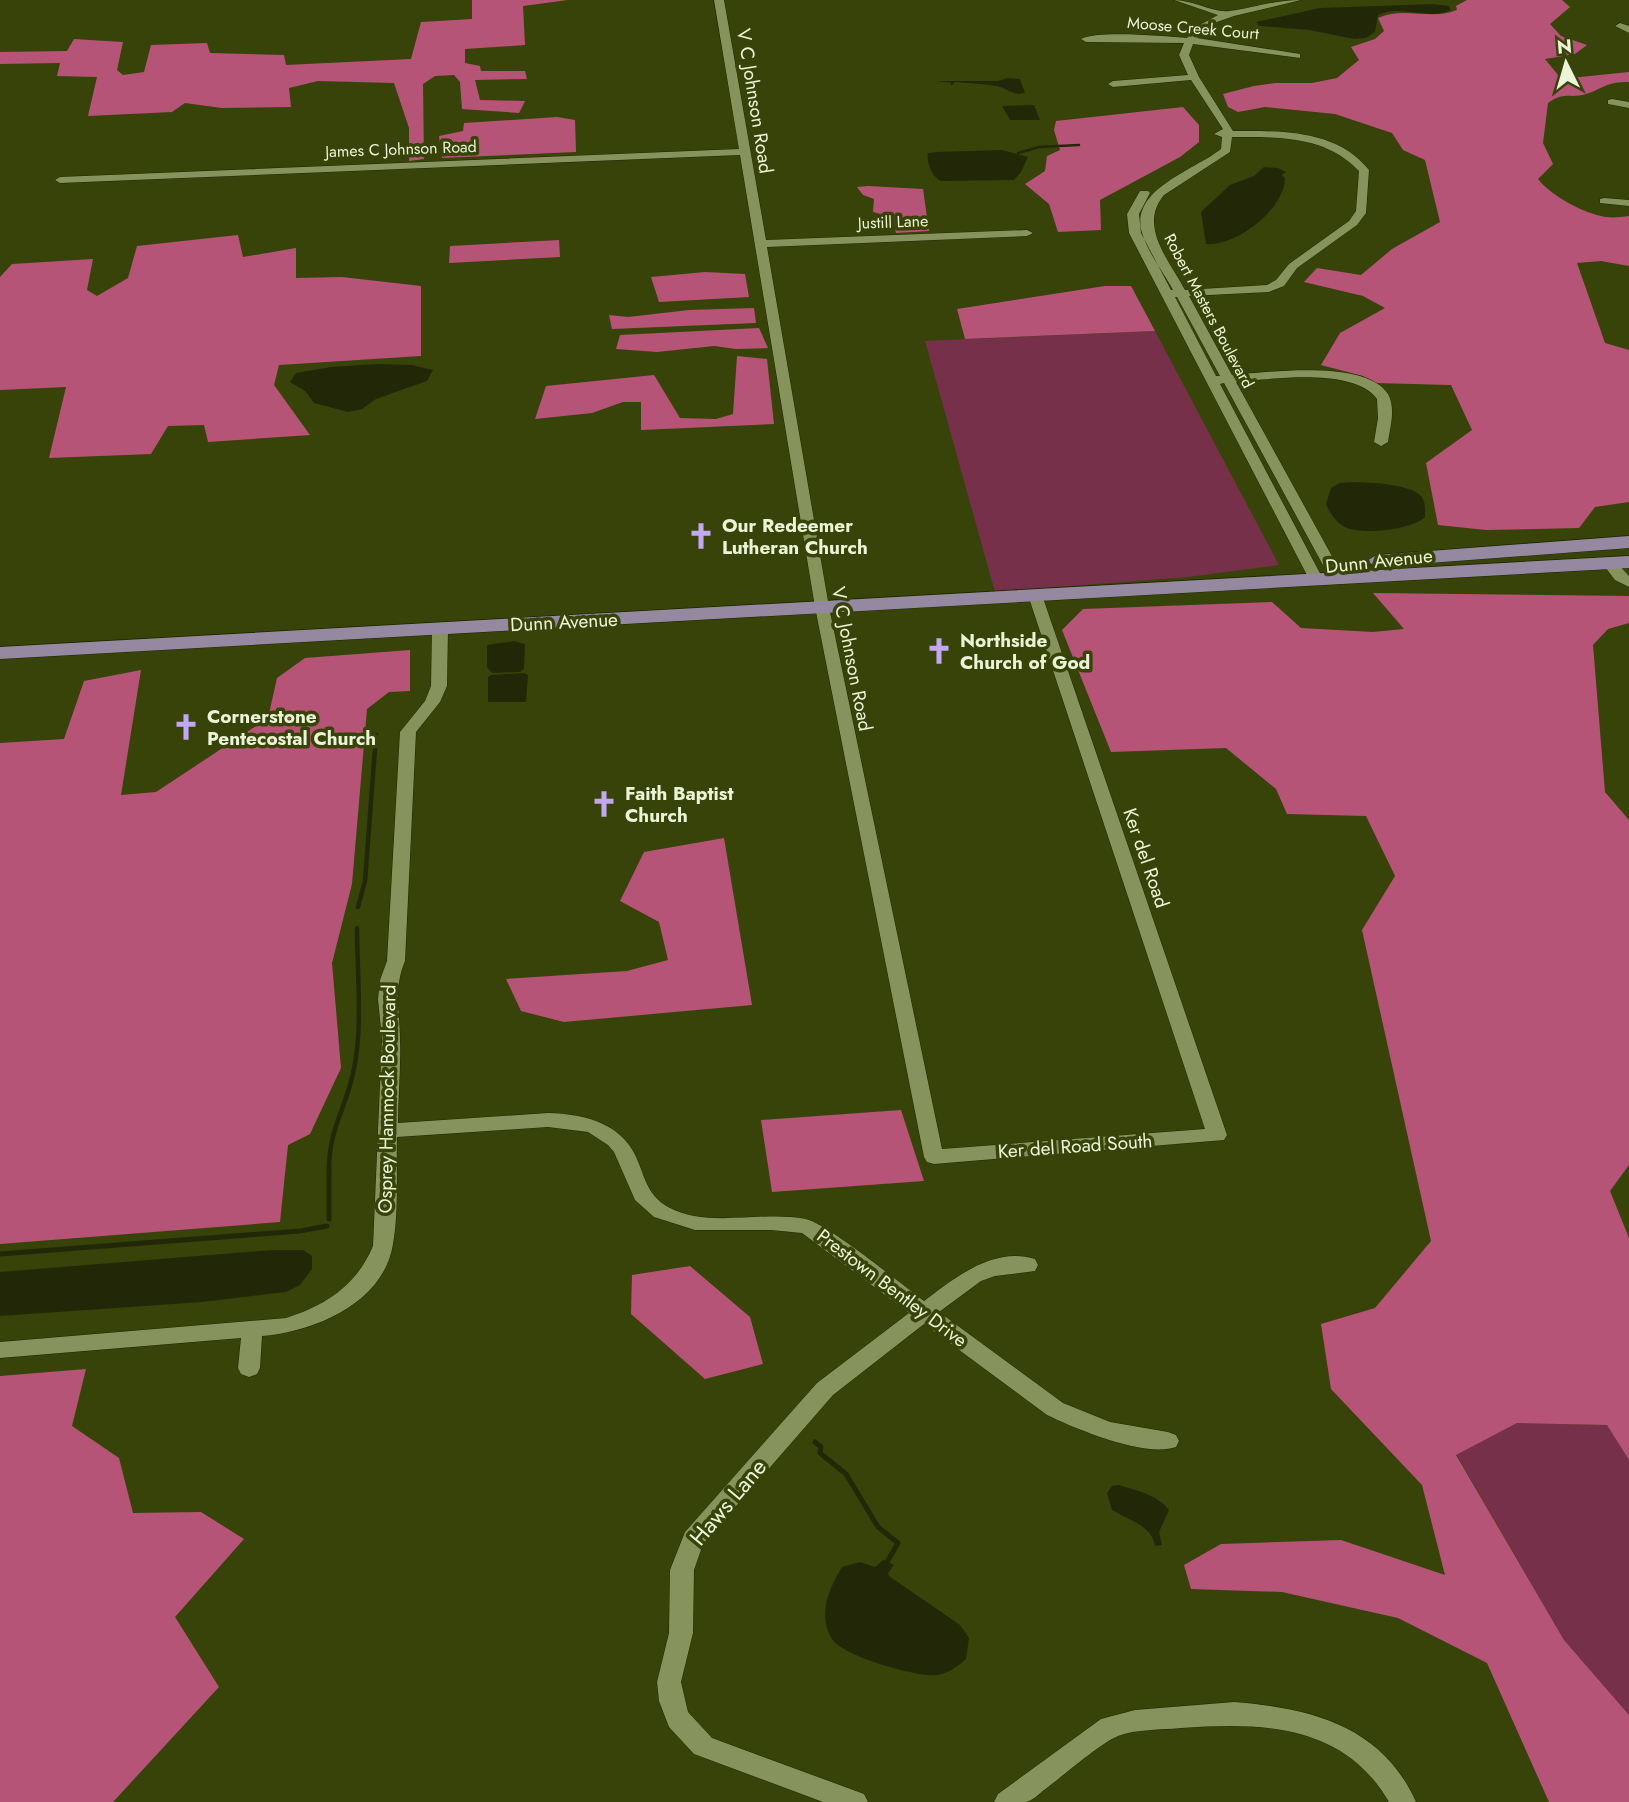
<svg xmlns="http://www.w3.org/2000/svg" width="1629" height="1802" viewBox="0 0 1629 1802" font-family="Jost,sans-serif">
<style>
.green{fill:#77304a}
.forest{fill:#b65477}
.water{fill:#222807}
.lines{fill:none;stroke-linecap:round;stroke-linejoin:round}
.stream-far2{stroke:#222807;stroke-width:2.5}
.stream-far1{stroke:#222807;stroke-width:4.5}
.stream{stroke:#222807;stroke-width:5}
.minor-casing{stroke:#202800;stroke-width:1}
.major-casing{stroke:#202800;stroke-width:1}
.minor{fill:#86935c;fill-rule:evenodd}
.major{fill:#9589a2;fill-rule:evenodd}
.labels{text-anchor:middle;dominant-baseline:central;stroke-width:7;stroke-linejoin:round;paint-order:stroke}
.far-street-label{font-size:16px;fill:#ebf4d6;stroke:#384309}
.street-label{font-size:19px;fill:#ebf4d6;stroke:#384309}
.poi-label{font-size:19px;font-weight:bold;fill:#ebf4d6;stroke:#384309;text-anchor:start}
.near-street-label{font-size:23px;fill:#ebf4d6;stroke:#384309}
</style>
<rect width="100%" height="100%" fill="#384309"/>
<path class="green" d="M1155,331L1279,565L1188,577L995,592L925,341Z
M1517,1423L1607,1425L1629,1460V1715L1564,1640L1456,1454Z"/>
<path class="forest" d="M472,0H568L523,6L525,45L465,49V63L480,66L481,71H525L527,79L475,80L480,100L525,101L519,113L462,109L460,82L454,75L435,76L423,84L424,159L409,161V128L394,83L318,81L289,88L291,107L222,108L185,103L172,112L88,116L97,77L57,76L60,63L0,64V52L67,51L74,39L123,42L117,70L123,75L144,72L151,45L207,43L210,53L284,55L286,65L411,59L421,22L472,19Z
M1467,0H1562L1570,7L1550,24L1561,36L1587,45L1575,54L1545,59L1558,75L1580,77L1629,72V82C1605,82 1605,88 1586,94C1570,99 1565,91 1548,103L1543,143L1553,164L1538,179C1551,196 1585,214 1606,217C1613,218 1622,217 1629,216V266L1601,261L1577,263L1605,343L1629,350V502L1595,507L1579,528L1486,530L1438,525L1426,463L1472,430L1451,385L1375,383L1363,376L1321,365L1340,333L1385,308L1363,296L1304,282L1317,268L1361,275L1392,249L1440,222L1425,160L1403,150L1392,133L1335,114L1265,107L1238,112L1228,107L1223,94L1254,86L1275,83H1312L1337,78L1359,60L1351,47L1375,39L1384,31L1378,18C1405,6 1431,21 1457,10L1456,6Z
M1183,107L1199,125V142L1180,157L1100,200L1101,230L1058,232L1049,204L1025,184L1045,171L1047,156L1060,150L1054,130L1056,121Z
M557,117L575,120L576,152L442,158L439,136L463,131L464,123Z
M868,186L923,189L929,231L896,233L892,217L873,212L874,199L863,195L857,187Z
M238,235L243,257L296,248V278L342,277L421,286V356L279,365L274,385L310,435L208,442L204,425L168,426L151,454L49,458L66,387L0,390V277L12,264L93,259L87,290L97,296L128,278L137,246Z
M559,240L560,257L449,263L450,246Z
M705,272L745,274L749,297L659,302L651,277Z
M1105,286H1131L1155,331L965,339L957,309Z
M754,308L756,323L612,329L609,315L628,317L689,310Z
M759,328L768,348L736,349L714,346L657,352L616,349L620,335Z
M737,356L767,359L774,424L641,430V402H623L592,413L535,419L546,386L654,375L680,418L716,419L733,414Z
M1373,593L1629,596V623L1608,629L1593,645L1605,792L1629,820V1165L1610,1191L1629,1238V1460L1607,1425L1517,1423L1456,1455L1564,1640L1629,1715V1802H1549L1487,1663L1398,1618L1282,1592L1191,1589L1184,1565L1221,1544L1341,1540L1445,1575L1422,1485L1331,1389L1321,1324L1375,1308L1431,1241L1362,930L1395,876L1366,816L1287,814L1276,789L1226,748L1111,752L1062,630L1083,609L1272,602L1301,628L1373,632L1404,629Z
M410,650V691L389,692L367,709L352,884L332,963L341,1068L310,1134L288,1145L280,1222L0,1244V743L64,739L84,681L141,670L121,795L156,792L268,718L277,678L305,658Z
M724,838L752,1005L564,1022L521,1011L506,979L627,971L668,960L659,922L620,901L644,852Z
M901,1110L924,1181L772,1192L761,1120Z
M690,1266L750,1317L763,1364L705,1379L631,1314L632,1275Z
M86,1369L72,1426L119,1458L133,1513L201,1512L244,1539L175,1617L219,1687L113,1802H0V1376Z"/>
<path class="water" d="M1432,4L1449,6L1451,10C1429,21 1401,4 1378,15L1375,32L1366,38L1354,39L1309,30L1260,26L1256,22L1320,8Z
M1007,78L1020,79L1025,93C1013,96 1008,89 997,86C984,84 969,83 955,82L951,86V83L936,81H998Z
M1034,105L1040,120H1010L1002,106Z
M1002,150L1028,157L1021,172L1014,180L941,181C932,177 926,162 928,153L937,152Z
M1264,167L1278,168L1286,172L1282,175L1285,178C1285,209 1236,247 1206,244L1201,212L1230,185L1254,176Z
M377,364L412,365L433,370L427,381L376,399L362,409L348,412L314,403L305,391L290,382L296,373L331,367Z
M1340,483C1357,481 1409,483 1421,496C1426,502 1425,510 1425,517C1413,530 1358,536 1343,526C1335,521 1329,512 1326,504L1331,488Z
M514,641L525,644L524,669L520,672L492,673L487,667V645Z
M524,673L528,675L526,702H488V677L491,675Z
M273,1250H303L312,1256V1269L300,1285L286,1292L202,1302L0,1316V1272Z
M1119,1485C1137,1491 1157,1494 1169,1510L1159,1532L1162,1545L1155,1546C1152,1525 1128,1520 1112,1510L1107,1493L1112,1486Z
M883,1560L894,1565L888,1573L889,1576L960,1625L969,1638L966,1659C958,1666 949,1673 938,1675C918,1678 842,1656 832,1639C817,1614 829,1589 842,1567L860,1562L875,1567Z"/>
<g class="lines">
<path class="stream-far2" d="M1018,153L1039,147L1079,145"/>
<path class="stream-far1" d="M358,907L365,881L376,735
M329,1169C329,1128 347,1106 354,1069C363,1024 357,974 357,928"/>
<path class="stream" d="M329,1167V1219
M0,1254L300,1231L327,1226
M815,1442L821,1447L820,1453L846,1474L878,1527L898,1543L887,1562"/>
<defs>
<path id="minor" d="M714,0H724L766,240L1027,230L1033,233L1027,236L767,247L829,607L942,1149L1205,1129L1028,595L1035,591L1042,595L1227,1135L1224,1140L934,1164L927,1162L924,1157L815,607L740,155L60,183L55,180L60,177L739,149Z
M1174,0C1192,0 1214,13 1229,11C1255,8 1273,0 1301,0L1234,16L1217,22L1197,38L1300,54V58L1193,44L1189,55L1199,77L1233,131C1281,131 1336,129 1369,170L1366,213L1357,225L1297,268L1284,286L1269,292L1189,296L1232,375C1268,372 1366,359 1388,394C1396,408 1390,428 1388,442L1381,446L1374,442L1378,418L1377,399C1354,367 1271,379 1236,382L1344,578L1342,581L1337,582L1330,578L1224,383L1220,384L1323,579L1316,583L1309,579L1129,233L1127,214L1140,191H1148L1150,193L1139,214L1141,233L1171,290H1173C1164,273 1148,253 1142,233C1129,189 1195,170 1221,149L1222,137L1214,134L1223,129L1191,80L1113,87L1108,84L1113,81L1188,75L1179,55L1184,43L1086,42L1081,39C1096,30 1166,36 1187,38L1196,27L1218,15ZM1232,137C1278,137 1325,135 1359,171L1356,211L1349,221L1289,264L1276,280L1267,285L1185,290C1169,260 1138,226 1164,195L1230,152ZM1175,297H1177L1220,376H1216Z
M1620,23L1629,26V33L1615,26Z
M1612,99L1629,102V108L1608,104V100Z
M1604,198L1629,200V206L1600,203V199Z
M1609,559L1614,560L1629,576V587L1615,580L1602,563Z
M440,624L448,629L447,686L440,702L416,732L405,961C393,990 400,1012 400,1041C401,1069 398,1096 398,1123L548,1113C587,1114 625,1124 639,1164C646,1182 650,1197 668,1207C708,1229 762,1210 806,1219C828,1224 901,1284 924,1301C955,1278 993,1246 1035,1259L1038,1265L1035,1271L995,1276L981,1281L939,1312L1063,1403L1110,1422L1168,1432L1176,1435L1179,1441L1176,1447C1145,1458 1076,1429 1047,1415L924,1324L833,1395L703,1544L694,1570L693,1633L681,1682L688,1712L712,1738L864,1794L868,1802H823L694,1754L669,1727L659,1701L657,1682L669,1633L670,1570L685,1532L817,1383L909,1313L802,1233L771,1230H695L654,1217L635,1200L614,1152L608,1145L588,1132L548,1127L397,1137C396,1172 399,1210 393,1244C384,1303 314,1332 262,1336L260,1368L257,1374L249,1377L241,1374L238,1368L241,1338L0,1358V1342L286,1318C326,1305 356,1286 373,1246L382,1039L378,999L380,980L387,961L400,732L425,701L431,686L432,629Z
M1234,1702C1312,1708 1382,1726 1416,1802H1389C1344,1724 1262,1722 1181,1728C1161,1730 1136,1729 1118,1736C1099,1744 1062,1777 1044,1790C1039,1794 1032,1801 1026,1802C1017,1802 1004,1802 994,1802L998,1794L1101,1719L1135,1710Z"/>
<path id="major" d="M1629,536V548L1376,567L1367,561L1376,555Z
M1629,556V568L0,659V647Z"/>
</defs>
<use href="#minor" class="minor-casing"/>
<use href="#major" class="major-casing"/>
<use href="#minor" class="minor"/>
<use href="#major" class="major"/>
</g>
<defs>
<symbol id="church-bare" viewBox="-9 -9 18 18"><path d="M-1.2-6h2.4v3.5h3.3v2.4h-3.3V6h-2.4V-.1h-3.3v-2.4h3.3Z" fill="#c2a8f3" stroke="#384309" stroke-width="2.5" paint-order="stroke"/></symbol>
</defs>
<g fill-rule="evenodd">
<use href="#church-bare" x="682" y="517" width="38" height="38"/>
<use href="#church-bare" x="920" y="632" width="38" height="38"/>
<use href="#church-bare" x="167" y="708" width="38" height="38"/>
<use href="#church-bare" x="585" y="785" width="38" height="38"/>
</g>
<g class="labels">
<g class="far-street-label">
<text transform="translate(1193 28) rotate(5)">Moose Creek Court</text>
<text transform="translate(401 149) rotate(-2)">James C Johnson Road</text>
<text transform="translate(893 222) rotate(-2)">Justill Lane</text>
<text transform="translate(1209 311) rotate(62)">Robert Masters Boulevard</text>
</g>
<g class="street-label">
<text transform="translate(755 101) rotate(81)">V C Johnson Road</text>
<text transform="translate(1379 561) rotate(-6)">Dunn Avenue</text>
<text transform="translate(564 622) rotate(-3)">Dunn Avenue</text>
<text transform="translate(852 659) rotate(79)">V C Johnson Road</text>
<text transform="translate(1146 858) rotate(71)">Ker del Road</text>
<text transform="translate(387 1099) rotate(-89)">Osprey Hammock Boulevard</text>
<text transform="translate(1075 1146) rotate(-4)">Ker del Road South</text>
<text transform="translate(892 1288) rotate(37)">Prestown Bentley Drive</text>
</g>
<g class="poi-label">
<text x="722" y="525">Our Redeemer<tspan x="722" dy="22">Lutheran Church</tspan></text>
<text x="960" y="640">Northside<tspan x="960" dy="22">Church of God</tspan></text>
<text x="207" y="716">Cornerstone<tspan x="207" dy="22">Pentecostal Church</tspan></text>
<text x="625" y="793">Faith Baptist<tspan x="625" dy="22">Church</tspan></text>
</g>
<g class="near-street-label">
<text transform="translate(728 1502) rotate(-50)">Haws Lane</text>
</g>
</g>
<g transform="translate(1566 63) rotate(355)" stroke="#384309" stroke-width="5" paint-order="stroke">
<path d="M0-5L12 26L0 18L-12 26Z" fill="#ebf4d6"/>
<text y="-10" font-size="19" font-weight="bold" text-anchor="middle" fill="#ebf4d6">N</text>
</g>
</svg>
